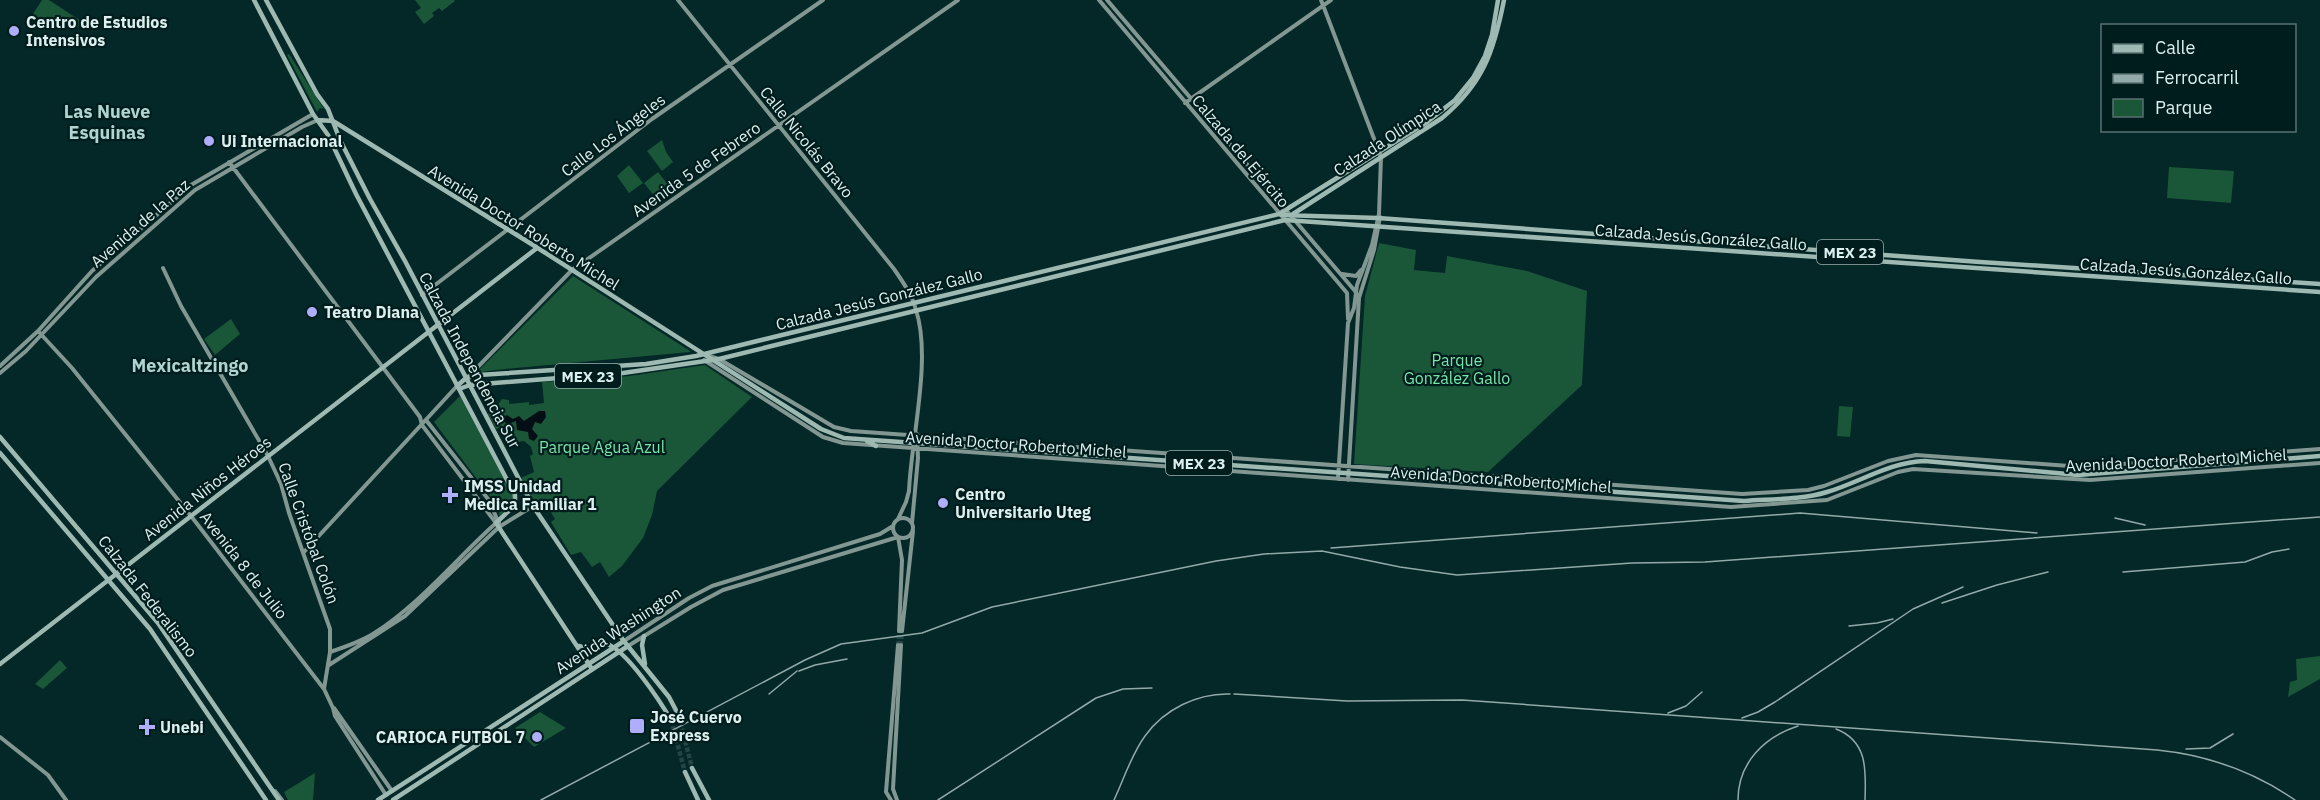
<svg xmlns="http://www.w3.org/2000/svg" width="2320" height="800" viewBox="0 0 2320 800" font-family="'IBM Plex Sans',sans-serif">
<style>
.green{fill:#1a5638}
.water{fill:#040f15}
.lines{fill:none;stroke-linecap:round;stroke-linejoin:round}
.secondary-tunnel{stroke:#254545;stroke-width:4;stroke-dasharray:4 2;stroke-linecap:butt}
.primary-tunnel{stroke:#254545;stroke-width:4.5;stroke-dasharray:4.5 2;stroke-linecap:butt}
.secondary{stroke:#829791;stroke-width:4}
.primary{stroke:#9db9b1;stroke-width:4.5}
.rail{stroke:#92aaa9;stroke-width:1.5}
.poi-dot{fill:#afaefa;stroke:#001d1d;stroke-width:2}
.labels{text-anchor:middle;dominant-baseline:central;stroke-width:4.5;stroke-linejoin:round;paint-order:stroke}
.shield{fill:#001d1d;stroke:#9bb0af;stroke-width:1.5}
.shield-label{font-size:15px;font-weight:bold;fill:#ddefee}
.poi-label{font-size:16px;font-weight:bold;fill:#ddefee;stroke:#001d1d;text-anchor:start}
.street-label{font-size:16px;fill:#ddefee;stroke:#001d1d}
.park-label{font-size:16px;fill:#76e6a9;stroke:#001d1d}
.neighbourhood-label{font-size:18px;font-weight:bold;fill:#afd4d2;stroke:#001d1d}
</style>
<rect width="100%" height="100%" fill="#042727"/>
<path class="green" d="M42,0H49L84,23L76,28L56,15L48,28L31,17Z
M415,0H454L455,1L442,11L439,8L432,13L434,16L424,24L415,12L421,8Z
M289,54L324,109L320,108L317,112L287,55Z
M662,140L666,152L673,162L662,171L647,151Z
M629,165L643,183L629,193L617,176Z
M2169,167L2234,171L2231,203L2167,198Z
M658,172L672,190L658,201L644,183Z
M1379,243L1416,250L1414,270L1445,273L1447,256L1527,271L1587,291L1582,385L1488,472L1354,464L1365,296Z
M573,276L690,351V352L495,370L476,373Z
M231,319L240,334L215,355L204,339Z
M705,365L752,397L657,491L652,515L643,538L622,566L609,577L600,562L592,567L581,552L571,555L551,522L555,519L544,501L536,506L521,478L534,472L530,456L533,454L531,447L524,441L509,443L501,427L496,429L488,414L497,406L502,399L509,400V404L529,402V405L544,403L542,382L629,376Z
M460,396L514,497L513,503L500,516L495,503L434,422Z
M1839,406L1853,407L1850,437L1837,436Z
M2320,656V679L2288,697L2290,682L2297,680L2296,659Z
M60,660L67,668L43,689L35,684Z
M540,712L566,728L534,747L515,728Z
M315,773L313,800H288L284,792Z"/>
<path class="water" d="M539,411H545L546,417L541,424L535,422L532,429L538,436L534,441L529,439L528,432L517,430L516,421L508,424L501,420L507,415L513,419L519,416L524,421Z"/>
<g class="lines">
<path class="secondary-tunnel" d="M898,645L899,631
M901,645L902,631"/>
<path class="primary-tunnel" d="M679,716L692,768
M671,720L685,772"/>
<path class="secondary" d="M678,0L894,269C903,282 912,295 916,310C932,359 911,439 909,491L906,502L898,519
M1099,0L1347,293L1348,319
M1107,0L1355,291L1359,298
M1321,0L1381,157L1379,214L1372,245L1357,285L1354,308L1348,323L1338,479
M1185,103L1331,0
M229,162L420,417L422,425L496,523C455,560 420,604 373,634C360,642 345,647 330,652
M163,268L181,306L268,456L281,484L289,513L330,629V652L324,689
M1342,274L1356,276L1361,270
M422,295L652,119L823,0
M38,331L72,368L191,516L324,689L333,708L335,716L386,795
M709,356L719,359L834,427L851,431L1742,494L1808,490L1824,486L1888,461L1916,455L2083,467L2320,449
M704,360L823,437L843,443L1731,507L1827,500L1898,472L1913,469L2090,480L2320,463
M0,366L38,331L92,271L191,185L313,114
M0,373L26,351L96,277L195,190L302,127L318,120
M468,377L572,270L958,0
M426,420L488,499L499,523
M1348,480L1359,298L1374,250L1380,217
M893 528a10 10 0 1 1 20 0a10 10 0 1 1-20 0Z
M912,523L918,458L917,434
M304,552L457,386
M902,631L913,531
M624,641L689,598L712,586L880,534L893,526
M628,646L691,607L723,590L898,537L902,560L899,631
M329,665L405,616L499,527L533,506
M334,708L392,791
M0,737L48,775L66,800
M275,791L282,800
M891,800L886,792L898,645
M897,800L893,789L901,645"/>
<path class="primary" d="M254,0L313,114L328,135L356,194L515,495V505L496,523L592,669
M266,0L317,94L328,109L340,140L370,199L405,261L533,506L623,640L669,697L679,716
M318,120L333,121L533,245L821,429L844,438L1744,501C1771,499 1801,500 1827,492C1861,482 1889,462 1925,461L2078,475L2320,456
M1293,214L1442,118C1483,84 1494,51 1504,0
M1281,215L1378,218L1980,262L2320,284
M457,386L466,378L479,375L646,364L696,356L1279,214L1427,122L1455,100L1473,78L1485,56L1492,35L1498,0
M459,389L470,385L623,373L719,359L1285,220L2320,292
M0,437L158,623L279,800
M867,441L876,446
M0,453L150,629L266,800
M2236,462L2243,455
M644,636L642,645L645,664
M579,646L592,650L607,644C627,651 660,701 671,720
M0,664L537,248
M692,768L709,800
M685,772L698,800
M378,800L624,641
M393,800L628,646"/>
<path class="rail" d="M2115,518L2145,525
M1331,548L1800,513L2037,533
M2123,572L2245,562L2272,552L2289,549
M1942,603L1997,585L2048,572
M1849,626L1877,623L1893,619
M799,671L815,665L847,659
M769,694L797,671
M1234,694L1347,701L1462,700L2157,750C2207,755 2253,771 2295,800
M1668,713L1686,706L1702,692
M1742,718L1758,712L1775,702L1913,609L1963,587
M1836,729C1868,741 1866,771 1865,800
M2186,749L2210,748L2233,734
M541,800L805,660L841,644L922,633L992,607L1216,561L1264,554L1322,551L1400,567L1457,575L1632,563L1705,562L2320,517
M938,800L1096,698L1123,689L1152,688
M1114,800C1124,779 1131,755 1145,736C1164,709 1198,693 1230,694
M1738,800C1738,763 1764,737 1798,726"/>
</g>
<g class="poi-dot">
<circle cx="14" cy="31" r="6"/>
<circle cx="209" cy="141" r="6"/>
<circle cx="312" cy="312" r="6"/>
<path d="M447 486h6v6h6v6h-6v6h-6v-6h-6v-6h6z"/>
<circle cx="943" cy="503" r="6"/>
<rect x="629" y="718" width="16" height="16" rx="3"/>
<path d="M144 718h6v6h6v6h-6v6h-6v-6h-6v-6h6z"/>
<circle cx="537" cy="737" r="6"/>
</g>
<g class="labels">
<g class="shield">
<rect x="1817" y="240" width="66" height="24" rx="4.5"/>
<rect x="555" y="364" width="66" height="24" rx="4.5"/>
<rect x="1166" y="451" width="66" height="24" rx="4.5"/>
</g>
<g class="shield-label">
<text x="1850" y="252">MEX 23</text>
<text x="588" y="376">MEX 23</text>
<text x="1199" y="463">MEX 23</text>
</g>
<g class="poi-label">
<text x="26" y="22">Centro de Estudios<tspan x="26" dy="18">Intensivos</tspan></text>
<text x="221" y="141">Ui Internacional</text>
<text x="324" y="312">Teatro Diana</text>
<text x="464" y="486">IMSS Unidad<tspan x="464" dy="18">Medica Familiar 1</tspan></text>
<text x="955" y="494">Centro<tspan x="955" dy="18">Universitario Uteg</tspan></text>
<text x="650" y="717">José Cuervo<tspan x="650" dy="18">Express</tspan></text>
<text x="160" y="727">Unebi</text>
<text x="525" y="737" text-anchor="end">CARIOCA FUTBOL 7</text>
</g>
<g class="street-label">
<text transform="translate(613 135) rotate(-37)">Calle Los Ángeles</text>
<text transform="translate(1387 138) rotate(-33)">Calzada Olímpica</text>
<text transform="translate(807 142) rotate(51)">Calle Nicolás Bravo</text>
<text transform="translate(1241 151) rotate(50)">Calzada del Ejército</text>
<text transform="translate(696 169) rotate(-35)">Avenida 5 de Febrero</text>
<text transform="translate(140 223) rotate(-41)">Avenida de la Paz</text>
<text transform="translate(524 227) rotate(32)">Avenida Doctor Roberto Michel</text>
<text transform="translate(1701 237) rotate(4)">Calzada Jesús González Gallo</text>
<text transform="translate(2186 271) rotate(4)">Calzada Jesús González Gallo</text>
<text transform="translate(879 299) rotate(-14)">Calzada Jesús González Gallo</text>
<text transform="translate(470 360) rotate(62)">Calzada Independencia Sur</text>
<text transform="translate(1016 444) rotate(4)">Avenida Doctor Roberto Michel</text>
<text transform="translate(2176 460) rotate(-3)">Avenida Doctor Roberto Michel</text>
<text transform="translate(1501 479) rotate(4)">Avenida Doctor Roberto Michel</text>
<text transform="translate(207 488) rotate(-38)">Avenida Niños Héroes</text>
<text transform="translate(309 533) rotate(70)">Calle Cristóbal Colón</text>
<text transform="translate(244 565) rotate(52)">Avenida 8 de Julio</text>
<text transform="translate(148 596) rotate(52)">Calzada Federalismo</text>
<text transform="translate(618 630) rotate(-33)">Avenida Washington</text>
</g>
<g class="park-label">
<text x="1457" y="360">Parque<tspan x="1457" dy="18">González Gallo</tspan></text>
<text x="602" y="447">Parque Agua Azul</text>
</g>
<g class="neighbourhood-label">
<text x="107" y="111">Las Nueve<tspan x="107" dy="21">Esquinas</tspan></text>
<text x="190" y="365">Mexicaltzingo</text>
</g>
</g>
<rect x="2101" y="24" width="195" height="108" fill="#001d1d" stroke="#587171" stroke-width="1.5"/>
<rect x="2113" y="44" width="30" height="9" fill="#9db9b1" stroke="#587171" stroke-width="1.5"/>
<text x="2155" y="54" font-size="18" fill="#ddefee">Calle</text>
<rect x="2113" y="74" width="30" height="9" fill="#92aaa9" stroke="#587171" stroke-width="1.5"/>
<text x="2155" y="84" font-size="18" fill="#ddefee">Ferrocarril</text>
<rect x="2113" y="99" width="30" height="18" fill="#1a5638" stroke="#587171" stroke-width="1.5"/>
<text x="2155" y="114" font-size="18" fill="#ddefee">Parque</text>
</svg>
